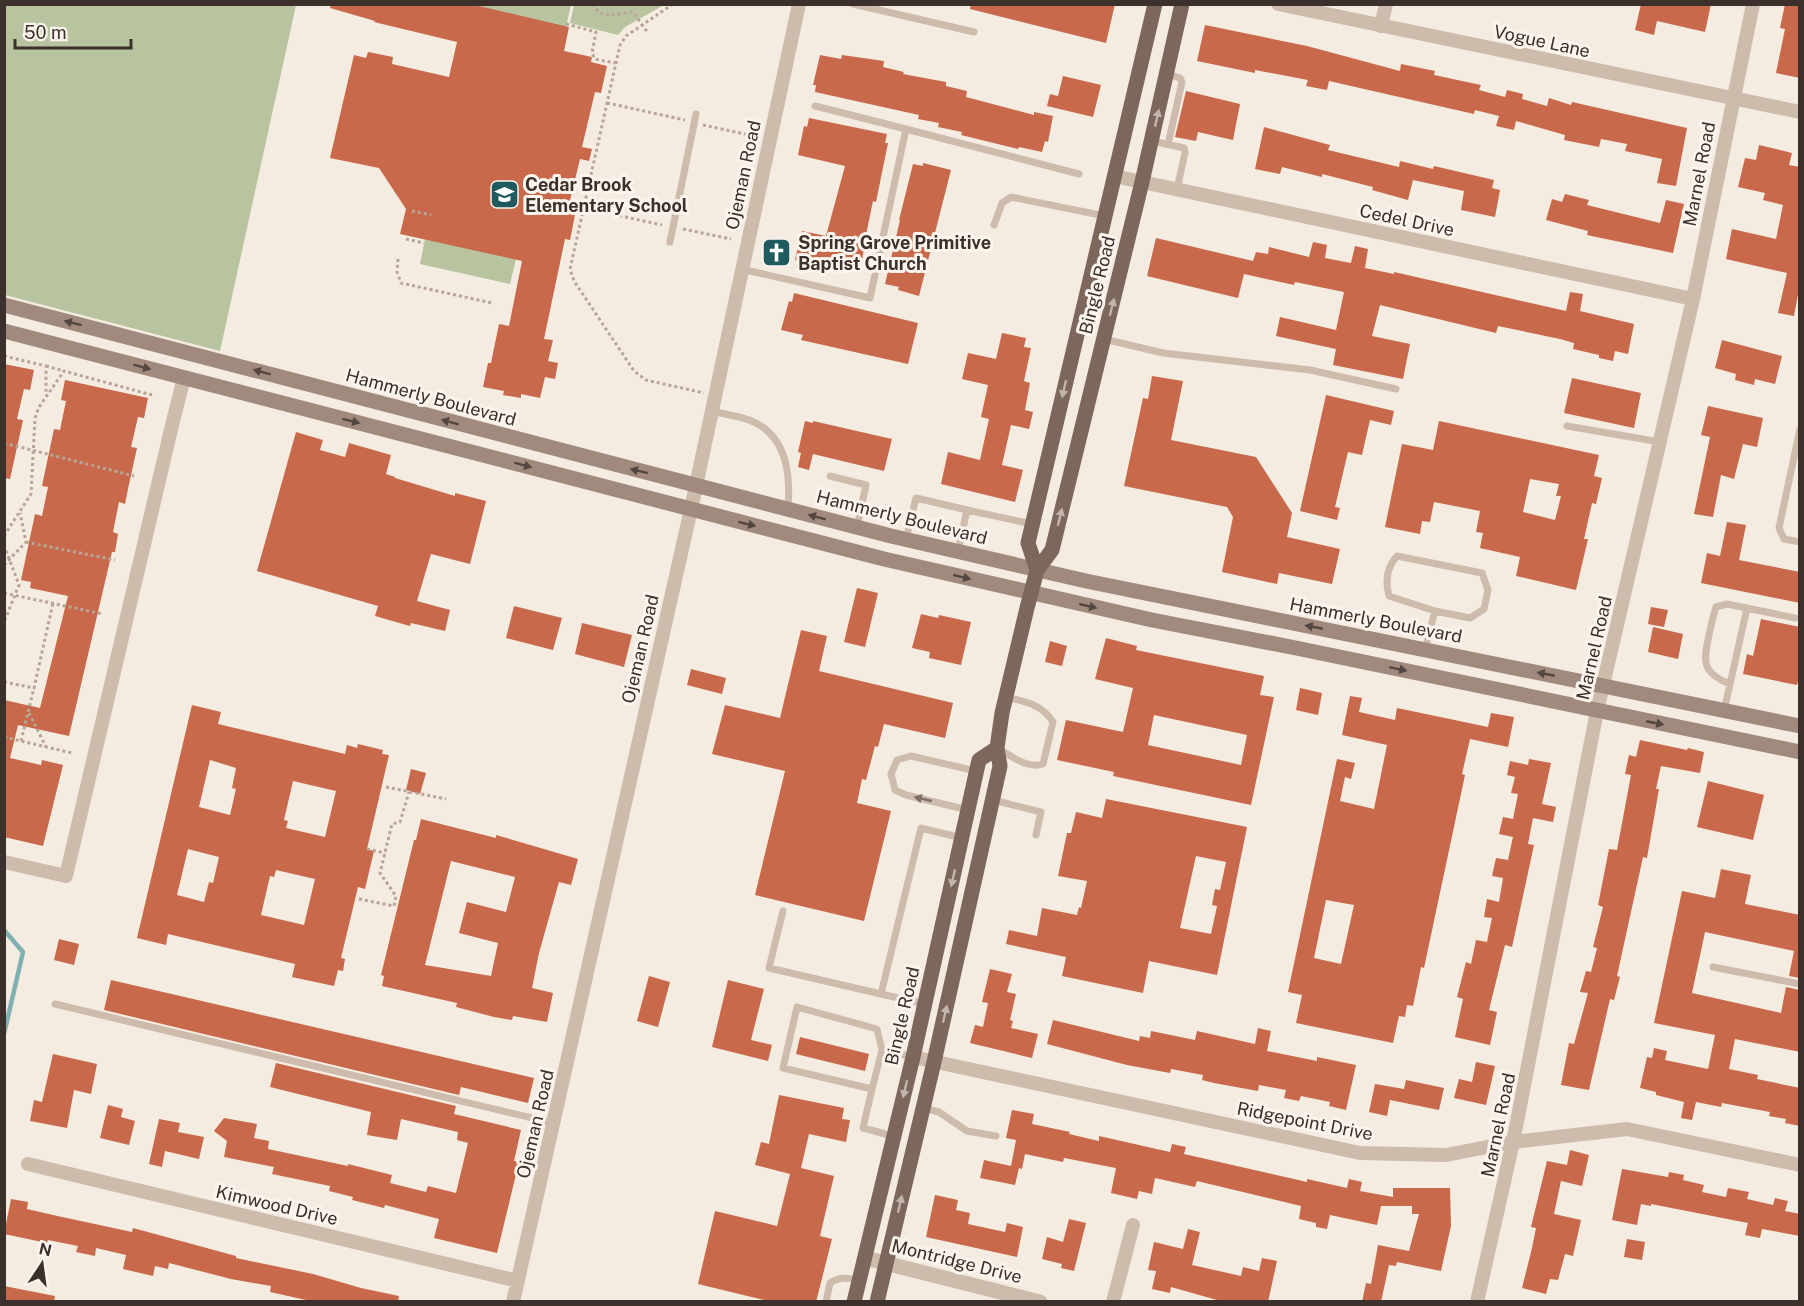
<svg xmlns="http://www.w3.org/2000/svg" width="1804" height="1306" viewBox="0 0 1804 1306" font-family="'Public Sans',sans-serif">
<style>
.green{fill:#b8c4a0}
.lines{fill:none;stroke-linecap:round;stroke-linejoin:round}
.stream{stroke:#7fb0b2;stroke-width:4.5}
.building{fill:#c8694b;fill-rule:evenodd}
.path{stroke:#b9a596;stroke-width:3;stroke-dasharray:3 3;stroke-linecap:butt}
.service{stroke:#cdbbac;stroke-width:7}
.minor{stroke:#cdbbac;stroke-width:14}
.tertiary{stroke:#cdbbac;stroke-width:15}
.secondary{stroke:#a18a7d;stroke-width:15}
.primary{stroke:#7d675c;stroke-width:15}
.oneway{fill:#c2b5ac}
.oneway2{fill:#544640}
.oneway3{fill:#7d6f65}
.labels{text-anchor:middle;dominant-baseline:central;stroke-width:6;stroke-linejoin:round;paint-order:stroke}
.street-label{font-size:18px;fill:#3b302b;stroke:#fbf5ee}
.poi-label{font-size:18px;font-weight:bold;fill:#3b302b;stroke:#fbf5ee;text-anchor:start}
</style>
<rect width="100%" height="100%" fill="#f4ebe1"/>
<path class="green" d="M476,4L571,5L566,27L476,6Z
M4,5H296L220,351L5,295Z
M574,5V4L664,5L625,27L618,35L570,23Z
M425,239L516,259L510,284L420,264Z"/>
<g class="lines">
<path class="stream" d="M4,930L23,952L4,1034"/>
</g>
<path class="building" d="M331,4H470L569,27L564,51L592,57L591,62L607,66L601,93L595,92L582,147L592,149L589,161L580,159L567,213L575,215L570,240L565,239L544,339L553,340L548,361L558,363L555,379L545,377L540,398L521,394V398L503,395L504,391L483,387L488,363H491L499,324L509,326L522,261L400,234L406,209L379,168L330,158L354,55L366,58L368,52L393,57L392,64L449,77L457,42L374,22L375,21L330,8Z
M971,4H1115L1106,43L970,9Z
M1641,4H1711L1705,32L1657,21L1654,35L1635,30Z
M1785,4H1800V78L1776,73L1785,29L1780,28Z
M1205,25L1307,46L1400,71L1401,64L1435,71L1434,75L1481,85L1479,90L1505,97L1507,90L1523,94L1522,99L1547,106L1549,98L1571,105L1572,102L1687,128L1676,186L1657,183L1662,159L1625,151L1627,144L1601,139L1599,147L1564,140L1565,135L1516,121L1514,130L1496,126L1499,116L1475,110L1474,114L1329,81L1327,90L1306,86L1308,80L1255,70V73L1197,61Z
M820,55L841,59L842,55L884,61L883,67L904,72L903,74L946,82V86L967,91L966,97L1034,115V112L1053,116L1048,142L1045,141L1042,152L1019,147L1018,149L961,135L962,132L938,127L939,123L918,119L919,115L815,92L816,85H813Z
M1063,76L1101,85L1093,117L1047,106L1050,94L1058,96Z
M1186,91L1240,104L1233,140L1198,132L1196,141L1175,137Z
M809,118L887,134L885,143H888L876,202L873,201L867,230L861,267L817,257L813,272L796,267L798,261L795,260L802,231L826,236L845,166L798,155L804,126L807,127Z
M1264,127L1330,145L1328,150L1399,167L1400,161L1433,169L1434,166L1494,180L1492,188L1500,190L1495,217L1461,210L1464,191L1413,180L1408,200L1372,190L1373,187L1322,174V177L1282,167L1280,174L1255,169Z
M1759,145L1792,153L1789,165L1800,167L1799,289L1794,316L1778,313L1787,273L1726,259L1732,229L1776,239L1783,205L1763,200L1765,193L1738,187L1745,158L1756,160Z
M923,163L951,170L919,296L898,290L899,287L885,284L900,220H899L913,164L923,166Z
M1565,194L1589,200L1587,205L1660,223L1666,200L1684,204L1673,253L1587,235L1588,231L1546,220L1552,199L1562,202Z
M1156,238L1253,261L1256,252L1268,254L1269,247L1309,257L1313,242L1327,245L1325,258L1351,263L1355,246L1368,249L1365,268L1394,274V272L1566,311L1570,292L1583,294L1580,311L1634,324L1628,354L1615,351L1613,361L1599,358V355L1573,349L1574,343L1560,339L1498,326L1496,333L1380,305L1372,336L1410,344L1403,379L1333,365L1336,349L1276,336L1280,317L1336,330L1344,292L1295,282L1294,285L1244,274L1238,298L1147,276Z
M794,293L918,323L908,364L801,340L803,335L781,330L789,301L792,302Z
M1002,333L1026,338L1024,347L1031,348L1024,381L1030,383L1025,410L1033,412L1029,429L1011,425L1002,465L1023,470L1015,502L941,484L948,452L980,460L989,419L981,417L988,385L962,379L968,353L996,359Z
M1722,340L1782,356L1775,384L1755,379L1754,385L1735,380L1736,374L1715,368Z
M4,364L34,370L30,390L24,389L17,419L23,420L10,479L4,478Z
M1152,376L1183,381L1171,440L1256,457L1292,513L1287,537L1340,549L1332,584L1279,573L1277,584L1222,572L1233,517L1227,507L1124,486L1143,398L1148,399Z
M1572,378L1641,393L1634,428L1564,413Z
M65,380L148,398L144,418L138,417L131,447L137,448L128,489L125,504L119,502L113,532L118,534L115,552H112L69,736L18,725L10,758L41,765L42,760L63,765L43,846L4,837V700L40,708L68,596L30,588L31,582L21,580L35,514L42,516L48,487L42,486L54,429L60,430L66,401L61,400Z
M1326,395L1394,411L1391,425L1370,420L1362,455L1348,452L1335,507L1340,508L1337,520L1300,511Z
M1708,406L1763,418L1757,447L1743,444L1734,479L1721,475L1713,517L1694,514L1710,437L1701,435Z
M805,421L813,423V421L892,439L884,471L813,454L809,470L798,467L801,453L798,452Z
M1439,421L1599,455L1594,476L1602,478L1596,504L1592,503L1584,539H1588L1576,590L1516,576L1520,557L1480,548L1483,533L1476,532L1480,511L1434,502L1430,522L1422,521L1420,534L1385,527L1402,444L1433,450ZM1530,479L1559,484L1556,496H1561L1555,520L1523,512Z
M296,432L323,440L320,450L345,457L349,443L391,455L386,474L395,477V478L455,496V493L486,501L470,564L431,554L417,601L450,610L445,631L411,623L410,626L375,616L378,606L257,571Z
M1727,522L1746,525L1739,560L1800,572V603L1701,583L1707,553L1720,556Z
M857,588L878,593L865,647L844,642Z
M514,606L562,618L553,650L506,638Z
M1651,607L1668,610L1664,627L1648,624Z
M921,614L938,618L939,615L971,622L961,665L929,658L930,652L912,648Z
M1761,619L1800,627V673L1797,685L1743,674L1747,654L1753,656Z
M582,623L632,635L624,667L575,654Z
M1653,627L1683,634L1678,659L1648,652Z
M801,630L827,636L819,671L953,703L945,738L884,724L878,747L875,746L866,780L862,779L857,803L891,811L864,921L755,895L785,771L712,754L725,705L780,718Z
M1106,638L1137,646L1136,650L1264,676L1260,695L1274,697L1251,805L1113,776L1114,772L1057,760L1066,720L1123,732L1133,688L1095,679ZM1154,715L1247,735L1241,765L1148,745Z
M1050,641L1067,646L1062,666L1045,662Z
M691,669L726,678L722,694L687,685Z
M1300,688L1322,693L1318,715L1296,710Z
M1350,696L1362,698L1359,712L1395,720L1397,708L1488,727L1491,713L1514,717L1508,747L1470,739L1462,774L1465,775L1424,968L1421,967L1413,1006L1407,1005L1405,1017L1399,1016L1393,1043L1296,1023L1302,995L1288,992L1337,759L1355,763L1351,779L1345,777L1340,801L1374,809L1387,745L1342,735ZM1326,900L1354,905L1341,964L1314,958Z
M192,705L221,712L218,724L345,754L347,745L357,748L358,744L383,750L382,754L389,755L367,849L374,851L365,889L358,887L341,958L345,959L343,971L338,970L334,986L292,977L295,964L168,934L166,945L137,938ZM210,760L236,768L232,788L236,789L230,815L199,807ZM293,781L336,791L325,837L286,828L288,821L284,820ZM188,849L219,857L213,883L209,882L204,902L177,895ZM276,870L315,879L304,925L261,915L270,876L274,877Z
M1640,740L1687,750L1688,748L1704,752L1700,773L1661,766L1656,789H1659L1647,858L1643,857L1617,976L1620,977L1614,1000L1610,999L1589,1090L1561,1085L1569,1043L1574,1044L1588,993L1580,992L1586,971L1591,972L1597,948L1593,947L1603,907L1598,905L1609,849L1617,850L1631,775L1625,774L1629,755L1636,757Z
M1529,759L1551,763L1542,804L1556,807L1553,822L1533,818L1528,844L1534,845L1512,947L1505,945L1489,1010L1497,1012L1490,1045L1455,1037L1463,999L1457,997L1466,962L1471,964L1476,940L1487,942L1492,918L1484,917L1487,899L1499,902L1503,878L1492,876L1496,858L1508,860L1513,837L1499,834L1503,817L1513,819L1518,794L1511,793L1515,777L1507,775L1510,761L1528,765Z
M411,769L426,773L420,794L406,790Z
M1708,781L1764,795L1753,840L1697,827Z
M1106,799L1247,827L1217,975L1149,961L1143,993L1062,976L1066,957L1006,944L1009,930L1037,936L1042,908L1077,915L1079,907L1081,908L1087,881L1058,876L1067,833H1071L1076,812L1102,818ZM1196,856L1226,862L1220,890L1215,889L1212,905L1217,906L1211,934L1180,928Z
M421,819L496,838V835L578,859L571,885L559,882L539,953L532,988L553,993L547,1022L513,1016L512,1020L494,1017L456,1007L457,1003L382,986L384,976L381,975L414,840H416ZM451,861L515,877L506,912L467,902L459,933L498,943L491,976L425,965Z
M1721,869L1751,875L1745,904L1800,915V978L1789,976L1794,951L1705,932L1692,993L1781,1013L1786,987L1800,990V1052L1735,1039L1729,1069L1758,1075L1757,1079L1800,1088V1126L1785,1123L1786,1119L1769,1116L1770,1112L1722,1103L1721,1107L1696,1102L1692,1120L1681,1118L1684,1102L1656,1095V1092L1640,1088L1647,1057L1652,1058L1654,1048L1667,1051L1665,1060L1708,1069L1715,1035L1654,1023L1682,891L1715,898Z
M59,939L79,944L74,965L54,960Z
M990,969L1012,974L1007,992L1016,994L1010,1020L1013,1021L1011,1028L1038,1034L1032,1058L970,1043L975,1025L983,1027L988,1003L982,1002Z
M649,976L670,982L658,1027L637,1021Z
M111,980L534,1078L528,1103L461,1087L459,1095L104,1010Z
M728,980L764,989L751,1040L772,1045L768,1061L712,1047Z
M1053,1020L1139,1041L1140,1036L1150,1038L1151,1031L1195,1040L1197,1031L1255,1044L1258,1028L1271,1031L1267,1051L1317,1061V1057L1356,1065L1346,1110L1329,1106L1330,1102L1301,1096L1299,1101L1284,1098L1286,1090L1259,1085L1258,1091L1214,1083L1202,1080L1203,1075L1171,1069L1170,1073L1127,1065L1047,1044Z
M800,1037L869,1054L865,1071L796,1054Z
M53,1054L97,1064L91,1094L74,1090L67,1128L30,1121L34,1100L42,1102Z
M1476,1062L1495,1066L1486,1105L1454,1098L1459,1079L1472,1082Z
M276,1063L456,1106L454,1114L521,1130L514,1161L519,1162L497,1253L434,1238L439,1219L385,1205L384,1208L352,1200L353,1197L329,1191L330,1186L272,1174L274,1167L224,1157L227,1141L214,1131L224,1118L257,1124L254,1138L269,1141L268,1149L348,1166V1164L392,1175L390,1183L426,1192L428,1186L456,1193L468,1143L457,1140L458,1132L401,1119L397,1140L367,1135L371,1112L270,1087Z
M1406,1080L1444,1088L1439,1110L1390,1100L1387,1116L1369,1112L1375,1084L1404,1089Z
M779,1095L844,1108L842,1119L850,1120L846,1142L809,1134L801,1168L834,1176L820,1236L832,1239L816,1302H772L698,1284L715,1211L777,1226L790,1174L755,1165L761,1142L769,1144Z
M108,1105L123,1109L121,1117L135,1121L129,1145L100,1138Z
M1012,1110L1034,1114L1032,1124L1070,1132L1069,1134L1099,1141V1136L1170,1152L1172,1144L1186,1147L1184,1154L1307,1182V1179L1347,1188L1349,1179L1362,1182L1360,1191L1393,1197V1188H1450L1451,1226L1441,1271L1397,1262L1396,1266L1389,1265L1381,1302H1362L1366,1283L1371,1284L1378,1245L1409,1251L1419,1214H1412V1206H1381L1377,1225L1330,1215L1327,1229L1316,1227V1223L1299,1219L1301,1206L1197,1181L1195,1187L1155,1178L1152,1194L1139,1191L1137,1199L1111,1193L1116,1168L1064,1158L1063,1162L1025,1154L1022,1169L1019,1168L1015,1185L980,1178L984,1160L1011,1166L1016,1140L1006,1138Z
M159,1119L180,1123L178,1132L204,1137L199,1159L165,1151L162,1167L149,1164Z
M1570,1150L1589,1155L1582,1186L1561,1181L1554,1214L1581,1220L1573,1256L1565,1254L1558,1280L1550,1279L1546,1294L1522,1288L1532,1248L1536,1228L1531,1227L1547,1161L1567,1165Z
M1622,1169L1668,1177L1669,1172L1684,1175L1683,1180L1704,1185L1702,1192L1726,1197L1728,1188L1749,1192L1747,1199L1773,1205L1775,1198L1788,1201L1785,1211L1800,1214V1236L1762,1229L1760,1238L1745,1235L1748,1223L1651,1204V1206L1641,1204L1637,1225L1612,1220Z
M935,1195L958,1200L956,1210L970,1213L968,1224L1005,1232L1007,1223L1023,1227L1017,1257L926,1237Z
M11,1199L28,1202L27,1209L53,1215L132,1232L133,1228L236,1256V1258L313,1274L361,1288L399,1296L398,1302H315L270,1292L271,1286L231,1279L169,1263L168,1269L155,1266L153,1276L123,1269L126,1255L96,1248L95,1256L76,1252L78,1246L48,1240L47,1243L4,1234Z
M1069,1219L1086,1223L1074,1271L1061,1268L1062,1264L1042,1259L1047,1237L1063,1242Z
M1188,1229L1200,1232L1192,1265L1241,1276L1243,1267L1259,1271L1262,1258L1277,1261L1268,1302H1224L1171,1287L1170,1293L1152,1289L1156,1271L1148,1270L1154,1242L1183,1249Z
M1627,1239L1645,1242L1642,1260L1624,1257Z
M4,1286L55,1296L54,1302H4Z"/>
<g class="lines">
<path class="path" d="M470,4L476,6
M592,4C604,22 614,13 633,12L648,33
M673,4L626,36L620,45L570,269L574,281L634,371L646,380L704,393
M566,24L596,32L592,53L595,59L615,63
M607,103L685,120
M703,125L754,136
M584,208L662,225
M412,211L431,215
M683,229L731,239
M406,239L424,243
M398,259L397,272L401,283L492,303
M4,356L46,366V395
M46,366L64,371
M4,443L134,476
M4,536L31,494L35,418L39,407L64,371L152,395
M26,542L115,560
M4,545L19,585L4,622
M4,565L26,542L20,513
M4,593L103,614
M4,682L34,688L53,603
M29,713L46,747
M4,737L72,753
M21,741L34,688
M386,787L446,799
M367,849L385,853
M359,899L394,906L396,896L380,873L392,824L400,822L409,792"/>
<path class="service" d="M853,4L974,32
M1167,74L1180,78L1182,82L1168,144
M906,129L1079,174
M1152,141L1184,148L1185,153L1177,189
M994,225L1002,203L1011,197L1105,216
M670,242L696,114
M741,269L870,298L906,129L815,106
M1104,339L1163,353L1310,370L1396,389
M711,411C728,415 750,417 764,428C789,447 790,481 788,509
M1567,426L1660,442
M1800,429L1779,528L1784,539L1800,542
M830,476L866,485L857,527
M967,510L1032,524
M906,539L916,498L967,510L958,552
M1425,650L1435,611L1470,618L1484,609L1488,590L1482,573L1397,556C1386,568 1385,581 1389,596L1435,611
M1730,684C1702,673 1703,662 1709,635C1711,626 1713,616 1716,607L1727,604L1795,618
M1724,711L1747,608
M999,749C1013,757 1027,769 1043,764L1053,722C1041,704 1026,702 1006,697
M993,800L1041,812L1036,835
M968,810L906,795L895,790L891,774L897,760L911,756L976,771
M783,911L769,968L881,994
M1713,967L1800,984
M55,1004L553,1123
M925,1004L881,994L921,828L962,838
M872,1089L882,1050
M923,1108L939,1112L967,1131L996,1136
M893,1136L863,1128L872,1089L783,1068L797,1007L877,1029L882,1050L913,1057
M826,1302L830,1283C840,1276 848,1278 859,1280"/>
<path class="minor" d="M1278,4L1800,112
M1381,26L1386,4
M1114,176L1693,299
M4,862L66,876L173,421L184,378
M913,1057L1360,1153L1446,1155L1513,1142L1627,1129L1800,1165
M28,1164L518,1281
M513,1302L691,509L799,4
M1113,1302L1133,1225
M1477,1302L1513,1142L1597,711L1693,299L1753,4"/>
<path class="tertiary" d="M865,1258L1040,1302"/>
<path class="secondary" d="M4,305L891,536L1086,581L1800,726
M4,331L884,559L1152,620L1296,648L1800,752"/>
<path class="primary" d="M1037,570L1028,543L1155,4
M854,1302L913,1057L979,760L997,748
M877,1302L934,1062L1000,766L997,748L1002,713L1027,608L1037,570L1052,550L1142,182L1182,4"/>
</g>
<defs><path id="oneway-solid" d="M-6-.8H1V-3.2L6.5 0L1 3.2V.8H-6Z" transform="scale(1.5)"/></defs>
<g class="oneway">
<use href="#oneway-solid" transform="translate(1157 118) rotate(-77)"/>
<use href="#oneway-solid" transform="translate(1112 307) rotate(-76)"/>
<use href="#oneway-solid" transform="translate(1064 389) rotate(103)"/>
<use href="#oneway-solid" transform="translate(1060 517) rotate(-76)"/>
<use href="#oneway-solid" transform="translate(953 878) rotate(103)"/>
<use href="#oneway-solid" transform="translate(945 1014) rotate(-77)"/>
<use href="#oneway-solid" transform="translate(905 1089) rotate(103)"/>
<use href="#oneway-solid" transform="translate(900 1204) rotate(-77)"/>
</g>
<g class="oneway2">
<use href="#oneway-solid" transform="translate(73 323) rotate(-166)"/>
<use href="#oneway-solid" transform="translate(142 367) rotate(15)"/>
<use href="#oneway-solid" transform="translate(262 372) rotate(-165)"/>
<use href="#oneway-solid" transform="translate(351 421) rotate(14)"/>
<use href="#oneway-solid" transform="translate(450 422) rotate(-165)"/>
<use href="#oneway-solid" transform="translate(523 465) rotate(15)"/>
<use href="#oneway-solid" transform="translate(639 471) rotate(-166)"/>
<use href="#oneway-solid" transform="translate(817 517) rotate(-165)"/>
<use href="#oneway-solid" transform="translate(747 524) rotate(14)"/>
<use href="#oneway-solid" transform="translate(962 577) rotate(13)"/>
<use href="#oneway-solid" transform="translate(1088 606) rotate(13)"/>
<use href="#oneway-solid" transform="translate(1314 627) rotate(-169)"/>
<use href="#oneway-solid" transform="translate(1398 669) rotate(12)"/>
<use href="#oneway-solid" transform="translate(1546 674) rotate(-169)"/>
<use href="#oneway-solid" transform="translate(1655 723) rotate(11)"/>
</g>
<use class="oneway3" href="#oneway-solid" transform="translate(923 799) rotate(-167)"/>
<defs>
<symbol id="school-square" viewBox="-11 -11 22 22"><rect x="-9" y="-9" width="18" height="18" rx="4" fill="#1f5a5e" stroke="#fbf5ee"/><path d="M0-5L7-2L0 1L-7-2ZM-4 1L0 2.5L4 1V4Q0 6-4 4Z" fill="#fff"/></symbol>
<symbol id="church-square" viewBox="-11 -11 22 22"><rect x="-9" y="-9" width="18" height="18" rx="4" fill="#1f5a5e" stroke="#fbf5ee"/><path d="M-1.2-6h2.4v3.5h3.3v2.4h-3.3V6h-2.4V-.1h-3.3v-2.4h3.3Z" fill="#fff"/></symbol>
</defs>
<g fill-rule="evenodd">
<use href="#school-square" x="488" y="178" width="33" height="33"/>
<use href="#church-square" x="760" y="236" width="33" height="33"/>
</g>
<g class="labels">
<g class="street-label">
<text transform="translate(1542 41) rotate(12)">Vogue Lane</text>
<text transform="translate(1699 174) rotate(-79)">Marnel Road</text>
<text transform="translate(743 175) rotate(-78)">Ojeman Road</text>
<text transform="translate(1407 220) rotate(12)">Cedel Drive</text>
<text transform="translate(1097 285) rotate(-76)">Bingle Road</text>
<text transform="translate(431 397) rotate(15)">Hammerly Boulevard</text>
<text transform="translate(902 517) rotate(14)">Hammerly Boulevard</text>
<text transform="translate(1376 620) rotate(11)">Hammerly Boulevard</text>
<text transform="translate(1594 648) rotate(-77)">Marnel Road</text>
<text transform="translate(640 649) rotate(-77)">Ojeman Road</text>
<text transform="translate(902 1016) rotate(-77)">Bingle Road</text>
<text transform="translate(1305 1121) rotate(11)">Ridgepoint Drive</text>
<text transform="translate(535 1124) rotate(-77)">Ojeman Road</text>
<text transform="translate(1498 1125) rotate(-78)">Marnel Road</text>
<text transform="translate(277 1205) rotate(13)">Kimwood Drive</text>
<text transform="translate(957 1261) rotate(14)">Montridge Drive</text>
</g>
<g class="poi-label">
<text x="525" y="184">Cedar Brook<tspan x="525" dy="21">Elementary School</tspan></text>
<text x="798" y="242">Spring Grove Primitive<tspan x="798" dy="21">Baptist Church</tspan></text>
</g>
</g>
<rect width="1804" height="1306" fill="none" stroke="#3b302b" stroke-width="12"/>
<g transform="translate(42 1264) rotate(13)" stroke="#fbf5ee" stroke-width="4.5" paint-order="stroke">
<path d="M0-4.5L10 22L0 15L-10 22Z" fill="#3b302b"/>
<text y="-9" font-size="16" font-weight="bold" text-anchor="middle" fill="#3b302b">N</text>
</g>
<path d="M15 39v9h116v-9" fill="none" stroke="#3b302b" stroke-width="3"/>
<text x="24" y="39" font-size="18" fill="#3b302b" stroke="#fbf5ee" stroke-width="4.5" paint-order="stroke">50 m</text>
</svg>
